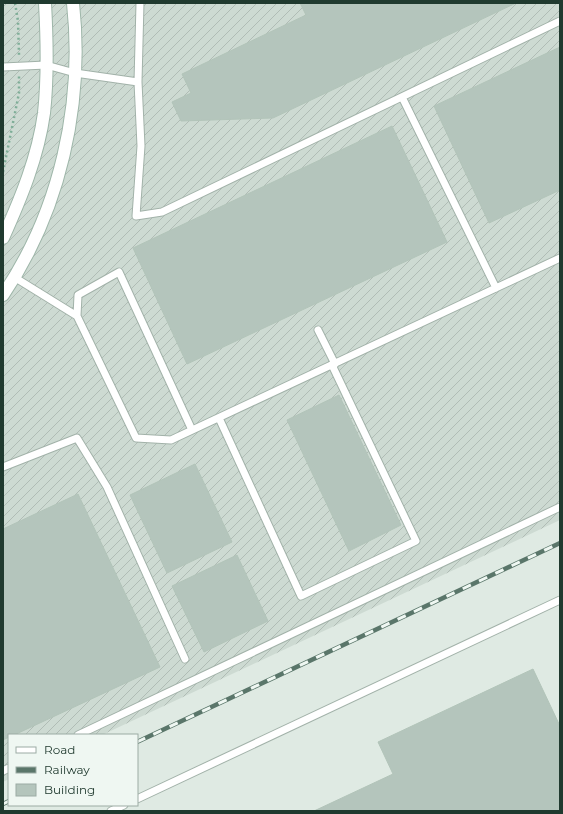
<svg xmlns="http://www.w3.org/2000/svg" width="563" height="814" viewBox="0 0 563 814" font-family="Montserrat,sans-serif">
<style>
.industrial{fill:url(#industrial-furrows)}
.building{fill:#b4c5bc;stroke:#b2c4b9}
.lines{fill:none;stroke-linecap:round;stroke-linejoin:round}
.lane-casing{stroke:#a2b2a9;stroke-width:9}
.secondary-casing{stroke:#9eb6a9;stroke-width:14}
.path{stroke:#7fae98;stroke-width:2.5;stroke-dasharray:2 3;stroke-linecap:butt}
.lane{stroke:#fff;stroke-width:7}
.secondary{stroke:#fff;stroke-width:12}
.rail-casing{stroke:#5a766a;stroke-width:4.5}
.rail{stroke:#eff7f2;stroke-width:3;stroke-dasharray:9;stroke-linecap:butt}
</style>
<defs>
<pattern id="industrial-furrows" width="10" height="10" patternUnits="userSpaceOnUse"><rect width="10" height="10" fill="#cddad2"/><path d="M-1 1l2-2M0 10L10 0M9 11l2-2" fill="none" stroke="#b0bcb5"/></pattern>
</defs>
<rect width="100%" height="100%" fill="#dfeae3"/>
<path class="industrial" d="M3,3H560V520L102,735H9V779L3,782Z"/>
<path class="building" d="M300,3H516L273,118L181,121L172,102L191,93L182,74L306,15Z
M560,47V190L489,223L434,106Z
M392,126L447,242L187,364L133,248Z
M339,395L401,525L349,551L287,420Z
M195,464L232,542L167,573L130,495Z
M78,494L160,667L14,735H9V737L3,740V529Z
M237,555L268,621L204,652L172,586Z
M533,669L560,726V811H314L393,774L378,742Z"/>
<g class="lines">
<defs>
<path id="lane" d="M3,67L46,65L75,73L138,82L141,146L136,216L162,212L560,21
M138,82L140,3
M402,97L496,288
M14,277L77,316L136,438L171,440L560,258
M77,316L78,295L119,272L192,430
M318,330L335,364
M219,418L301,596L416,541L332,365
M3,467L77,438L107,487L185,659
M78,735L560,507
M3,771L9,768
M137,799L560,600
M111,811L124,805"/>
<path id="secondary" d="M3,238C21,198 38,157 44,113C48,77 47,39 45,3
M3,295C60,211 84,104 73,3"/>
</defs>
<use href="#lane" class="lane-casing"/>
<use href="#secondary" class="secondary-casing"/>
<path class="path" d="M15,3L18,21L19,55
M3,172L19,93V76"/>
<use href="#lane" class="lane"/>
<use href="#secondary" class="secondary"/>
<defs>
<path id="rail" d="M137,742L560,543
M3,804L9,801"/>
</defs>
<use href="#rail" class="rail-casing"/>
<use href="#rail" class="rail"/>
</g>
<rect width="563" height="814" fill="none" stroke="#203a2f" stroke-width="8"/>
<rect x="8" y="734" width="130" height="72" fill="#eff7f2" stroke="#9caba4"/>
<rect x="16" y="747" width="20" height="6" fill="#ffffff" stroke="#9caba4"/>
<text x="44" y="754" font-size="12" fill="#203a2f">Road</text>
<rect x="16" y="767" width="20" height="6" fill="#5a766a" stroke="#9caba4"/>
<text x="44" y="774" font-size="12" fill="#203a2f">Railway</text>
<rect x="16" y="784" width="20" height="12" fill="#b4c5bc" stroke="#9caba4"/>
<text x="44" y="794" font-size="12" fill="#203a2f">Building</text>
</svg>
